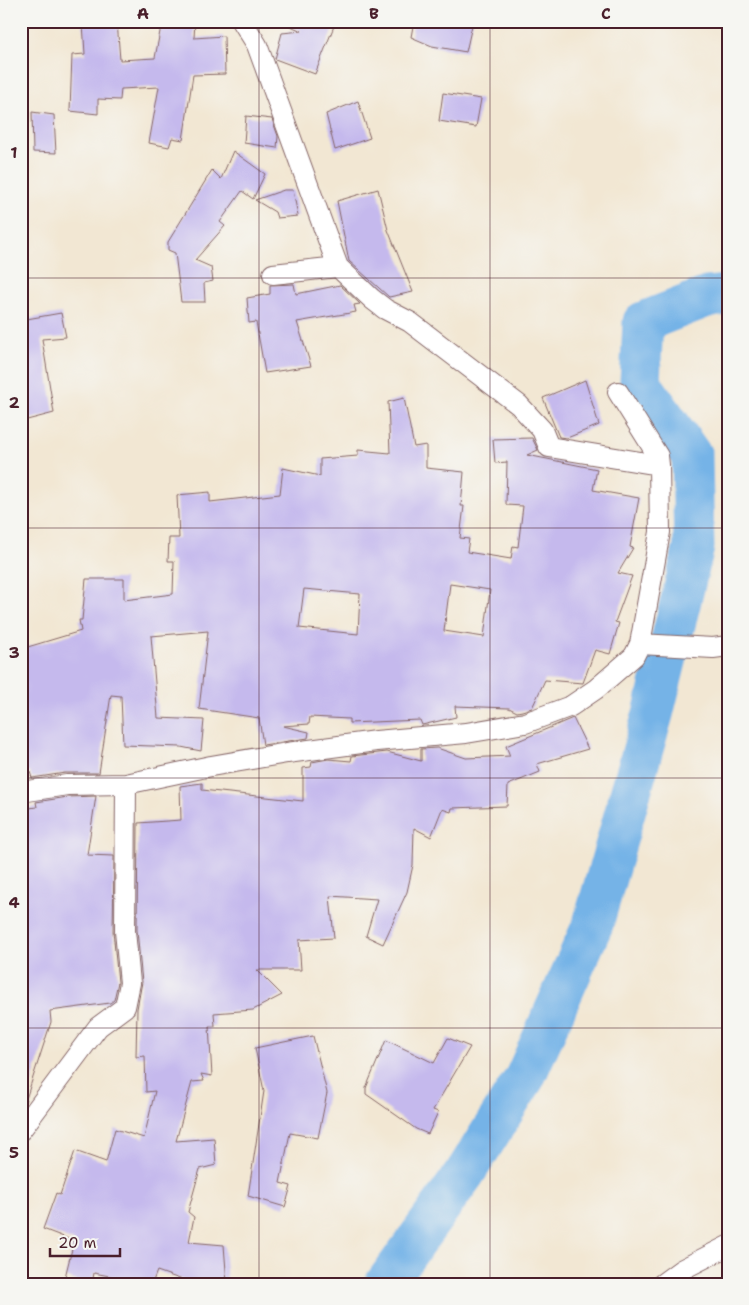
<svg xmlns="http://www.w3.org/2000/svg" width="749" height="1305" viewBox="0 0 749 1305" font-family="'Shantell Sans',sans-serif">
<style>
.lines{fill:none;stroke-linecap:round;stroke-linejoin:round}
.river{stroke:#74b3e7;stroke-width:41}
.building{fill:#c5b9ed;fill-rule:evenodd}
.street-casing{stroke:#856566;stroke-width:22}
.street{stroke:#fff;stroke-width:20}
.grid{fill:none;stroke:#4a1f2b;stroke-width:1;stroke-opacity:0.55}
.neatline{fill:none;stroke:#4a1f2b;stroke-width:2}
.grid-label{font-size:16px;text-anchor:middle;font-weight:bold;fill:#4a1f2b}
</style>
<rect width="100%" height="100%" fill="#f6f6f2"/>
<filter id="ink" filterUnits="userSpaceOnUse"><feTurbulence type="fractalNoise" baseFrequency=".02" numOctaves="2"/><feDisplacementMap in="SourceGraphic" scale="10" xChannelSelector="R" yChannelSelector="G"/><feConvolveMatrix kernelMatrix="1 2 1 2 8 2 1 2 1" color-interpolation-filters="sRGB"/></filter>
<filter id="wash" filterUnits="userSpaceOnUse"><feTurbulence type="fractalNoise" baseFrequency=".0096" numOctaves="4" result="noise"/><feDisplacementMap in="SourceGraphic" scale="20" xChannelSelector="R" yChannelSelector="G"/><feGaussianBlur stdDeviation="1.12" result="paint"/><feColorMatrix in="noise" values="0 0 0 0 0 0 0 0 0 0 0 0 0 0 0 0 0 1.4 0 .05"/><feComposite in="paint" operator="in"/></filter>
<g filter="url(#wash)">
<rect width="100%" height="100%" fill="#f2e7d3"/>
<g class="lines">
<path class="river" d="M385,1284L465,1173L525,1077L593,924L653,714L694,547L692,456L640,382L643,322L707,297L728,295"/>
</g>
<g id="blocks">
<path class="building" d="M117,21L120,60L155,58L162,21H195L194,38L224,36L225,74L193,75L183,140L172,138L169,147L149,143L159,87L121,89L120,100L98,99V114L70,111L72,55L85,54L83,23Z
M279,21H336L315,74L275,59L282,33L302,31Z
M414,21H473L466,52L432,46L411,37Z
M443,93L481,99L476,127L439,121Z
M358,101L370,138L335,150L326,114Z
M32,112L54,115L56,153L33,152Z
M246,116L272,119L278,136L277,148L244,143Z
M233,151L265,174L253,199L242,191L220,222L225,226L195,260L211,267L213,281L204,283L205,302H181L175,253L168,250V242L212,170L221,179Z
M378,189L388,230L413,292L389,297L349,261L337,201Z
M284,190H293L298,216L277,218L275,212L255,200Z
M294,284L296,294L340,285L360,304L354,305L356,312L297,322L311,366L265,373L256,322L249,323L247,298L270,294V285Z
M61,313L66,337L42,339L54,413L27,420L21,398V320Z
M585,380L599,425L567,438L559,437L543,398Z
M404,398L414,447L426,445V468L464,472L461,506H464L460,538L469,539L467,552L511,559L513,546L518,547L523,506L506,505L507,462L495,463L493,439L532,438L538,450L527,455L597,469L593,490L639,498L630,547L633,548L618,573L632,576L615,622L619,623L610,654L595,650L583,683L545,680L532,708L522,711L517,712L509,708L455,706L456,717L422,725L420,720L349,723V719L310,717L309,724L283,726L309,732L308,738L263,745L259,718L199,709L208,631L151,636L158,718L204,720L201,751L181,747L123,745L121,696L111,695L99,773H65L32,778L30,772L21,773V649L81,631L79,620H82L86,579H124V600L173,594L174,561H168L169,538H179L177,495L210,492V502L280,494L283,468L320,476V459L358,456V450L390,453L388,402ZM450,584L490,590L484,637L444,631ZM304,589L360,594L358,634L299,628Z
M573,718L588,749L537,764L540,772L508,785L507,806L452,808L451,812L442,809L431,837L414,828L413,865L407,892L383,944L366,936L377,899L330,896L334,938L299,940L301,970H257L282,995L253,1010L214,1013L215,1026H209L212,1076L201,1074L204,1081L192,1082L176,1141L214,1138L216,1165L200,1169L188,1212L194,1217L189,1242L224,1245L227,1284H194L157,1271L153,1281H135L94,1273L92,1284H87L65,1277L74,1241L43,1229L56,1193L60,1195L75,1151L106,1162L115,1129L144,1138L155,1091L146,1092L145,1056L136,1057L137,1009L142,982L137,930L138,823L181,820L180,786L202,783V790L303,801V768L311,767L312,762L328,759L351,761L352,756L387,752L421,761V749L437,748L466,758L510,756L506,746Z
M96,796L87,855L114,856L113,931L118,982L114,1000L110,1003L50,1011L51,1022L25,1102L21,1101V809L37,807L36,802L68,797Z
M313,1036L327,1093L318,1138L290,1133L280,1183L291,1186L285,1207L248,1196L264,1091L255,1048Z
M448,1038L470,1047L433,1110L438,1112L428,1134L416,1129L366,1094V1088L386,1040L434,1063Z"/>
</g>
</g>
<g filter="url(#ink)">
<use href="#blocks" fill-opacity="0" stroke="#856566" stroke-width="1"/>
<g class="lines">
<defs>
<path id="street" d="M242,21L257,45L338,267L372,299L385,309L410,322L519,405L542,430L549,447L659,465
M273,274L338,267
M640,644L713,648L728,646
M21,792L67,785L126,784L211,766L287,753L376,741L466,733L525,723L571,706L596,689L634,656L640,644L660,532L659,465L658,456L618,392
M21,1130L98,1027L125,1007L130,983L125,931L126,784
M662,1284L681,1270L728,1246"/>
</defs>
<use href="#street" class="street-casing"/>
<use href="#street" class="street"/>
</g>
</g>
<path class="grid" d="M259,21V1284M490,21V1284M21,278H728M21,528H728M21,778H728M21,1028H728"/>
<rect width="749" height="1305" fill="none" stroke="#f6f6f2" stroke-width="55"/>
<path d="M50 1248v8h70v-8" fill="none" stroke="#4a1f2b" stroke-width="2.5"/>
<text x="58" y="1248" font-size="15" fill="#4a1f2b" stroke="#f6f6f2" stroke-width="4" paint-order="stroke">20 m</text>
<rect x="28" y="28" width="694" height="1250" class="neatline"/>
<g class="grid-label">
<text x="143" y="19">A</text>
<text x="374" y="19">B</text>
<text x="606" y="19">C</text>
<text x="14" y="158">1</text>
<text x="14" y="408">2</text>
<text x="14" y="658">3</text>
<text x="14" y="908">4</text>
<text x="14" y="1158">5</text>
</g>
</svg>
